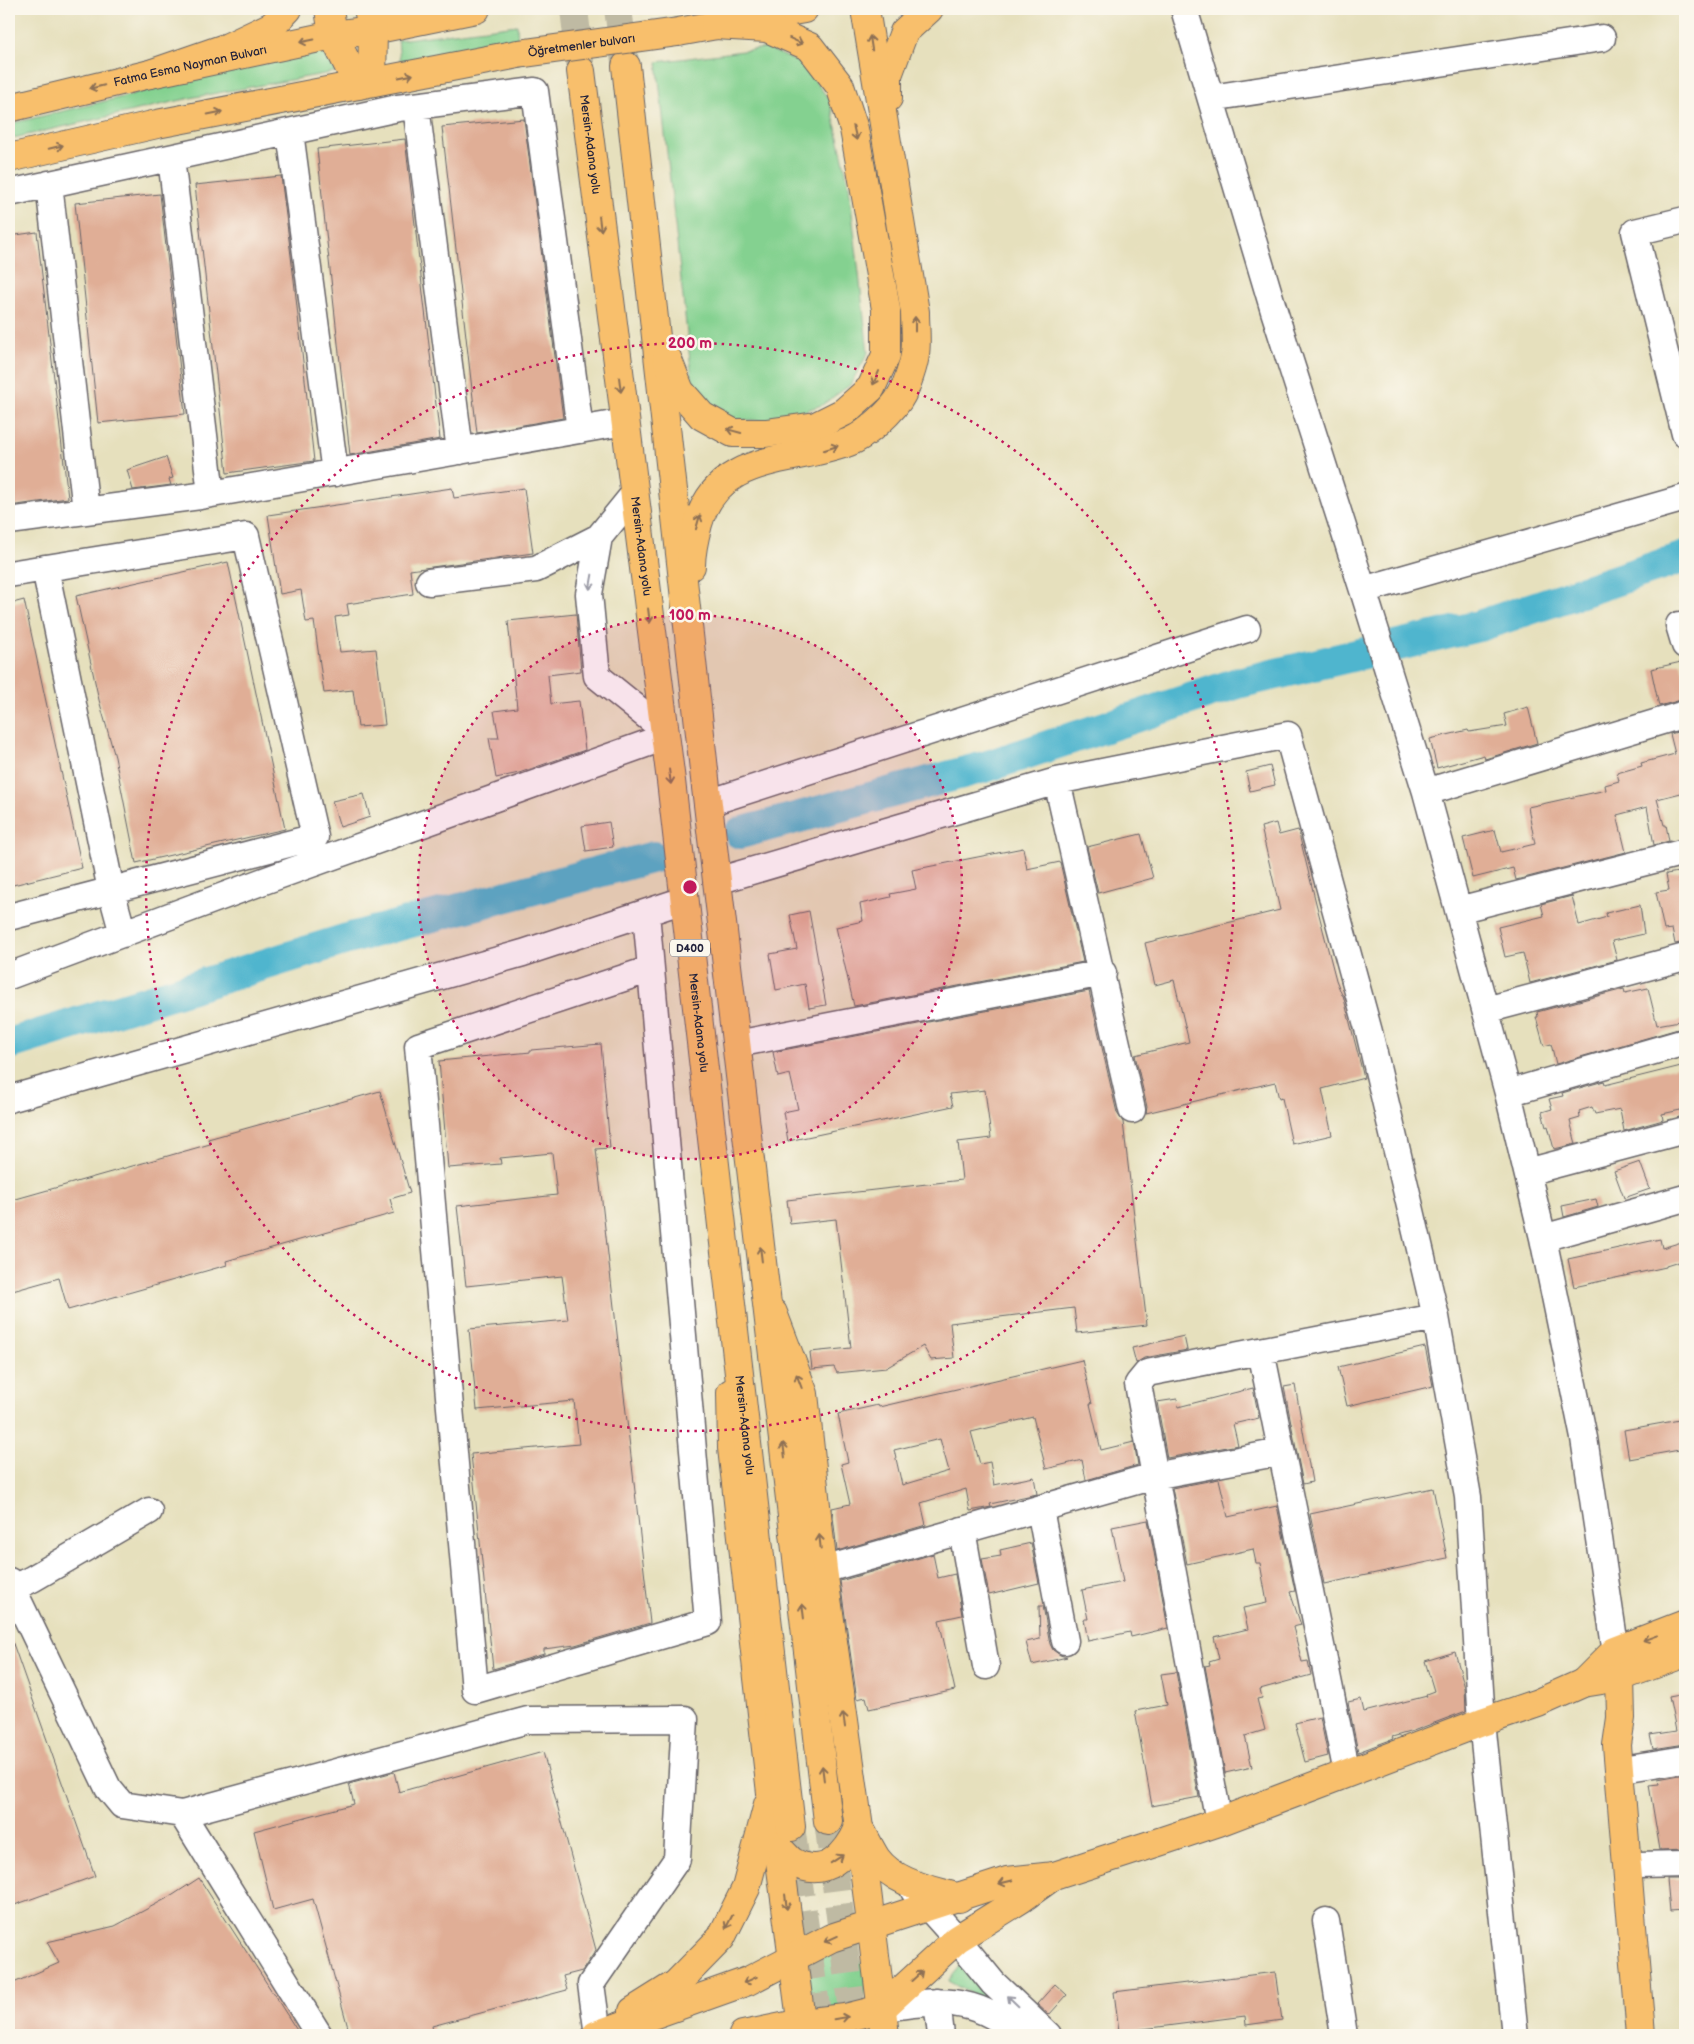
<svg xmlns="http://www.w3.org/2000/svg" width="1694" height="2044" viewBox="0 0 1694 2044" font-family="'Balsamiq Sans',sans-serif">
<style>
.green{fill:#84d190;stroke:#537a66}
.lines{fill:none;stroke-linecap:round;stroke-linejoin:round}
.river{stroke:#4fb5ce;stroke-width:32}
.building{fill:#e0ae96;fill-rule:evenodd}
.highway-tunnel{stroke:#bfbaa3;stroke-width:28;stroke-dasharray:28 14;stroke-linecap:butt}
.minor-casing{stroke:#676468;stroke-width:29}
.major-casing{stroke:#676468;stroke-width:30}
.highway-casing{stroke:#676468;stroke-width:30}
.minor{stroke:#fff;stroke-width:26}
.major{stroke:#f8bf6c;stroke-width:28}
.highway{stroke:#f8bf6c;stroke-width:28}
.major-bridge-casing{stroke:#676468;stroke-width:30;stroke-linecap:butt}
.major-bridge{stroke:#f8bf6c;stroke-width:28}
.oneway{stroke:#8d7054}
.oneway2{stroke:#9c9ca7}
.ring{fill:none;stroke:#c2185b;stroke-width:2.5;stroke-dasharray:2.5 5}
.labels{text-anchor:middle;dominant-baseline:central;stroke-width:5;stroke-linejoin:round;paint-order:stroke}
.shield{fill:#fbf7ec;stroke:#636270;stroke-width:1}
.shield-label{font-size:11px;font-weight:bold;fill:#22223b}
.street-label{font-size:12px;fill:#22223b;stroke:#fbf7ec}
.centre{fill:#c2185b;stroke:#fbf7ec;stroke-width:2.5}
.ring-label{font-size:15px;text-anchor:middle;font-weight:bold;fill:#c2185b;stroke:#fbf7ec;stroke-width:5;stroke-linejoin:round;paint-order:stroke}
</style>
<rect width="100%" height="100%" fill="#fbf7ec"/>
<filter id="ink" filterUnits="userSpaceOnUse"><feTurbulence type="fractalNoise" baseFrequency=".02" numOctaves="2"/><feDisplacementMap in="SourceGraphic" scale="10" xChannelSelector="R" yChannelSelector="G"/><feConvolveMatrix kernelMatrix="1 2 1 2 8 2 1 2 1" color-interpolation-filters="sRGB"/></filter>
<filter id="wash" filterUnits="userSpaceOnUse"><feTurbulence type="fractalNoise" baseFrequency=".0096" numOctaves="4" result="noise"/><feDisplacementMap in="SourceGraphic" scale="20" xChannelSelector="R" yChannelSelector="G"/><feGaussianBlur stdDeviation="1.12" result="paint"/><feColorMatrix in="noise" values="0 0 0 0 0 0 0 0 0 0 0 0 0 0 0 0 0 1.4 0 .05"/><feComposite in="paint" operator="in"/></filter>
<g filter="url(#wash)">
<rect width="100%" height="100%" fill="#e6e0bd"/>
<path class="green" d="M517,25L518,44L400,61L398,40Z
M766,48L803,64L830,101L849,186L868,353L850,385L822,405L773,421L723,419L693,388L657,62Z
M333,50L335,72L195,97L9,139V124L127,96L160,85L193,77Z
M832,1952C864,1952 877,1978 858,2003L828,2009C801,1992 803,1964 832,1952Z
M963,1963L1004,2012L948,1981Z"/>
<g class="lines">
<path class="river" d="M740,833L988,766L1238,683L1479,626L1685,557
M9,1044L347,939L654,857"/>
</g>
<g id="blocks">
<path class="building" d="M524,119L563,418L477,433L442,127Z
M405,139L440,439L350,455L317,149Z
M281,176L294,280L314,461L227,473L195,185Z
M160,194L185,414L98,423L75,203Z
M37,232L68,498L9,506V236Z
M166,457L173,478L169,479L171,485L133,490L127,470Z
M452,488L454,498L524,488L533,553L410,570L413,594L347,604L349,615L335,617L340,652L376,649L385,725L358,727L353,690L324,693L314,621L306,622L301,590L280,594L268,515Z
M228,562L285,829L136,863L115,757L99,700L76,596Z
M24,600L82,868L9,886V604Z
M576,614L581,671L548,675L551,704L579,701L585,750L519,773L496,778L489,738H499L494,711L517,708L508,621Z
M1681,662L1685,681V699L1659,706L1651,669Z
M1528,707L1537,743L1485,759L1484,755L1437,768L1430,739L1468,730L1469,732L1507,726L1504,714Z
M1685,730V792L1657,799L1664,825H1666L1669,841L1654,845L1647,807L1617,815L1626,852L1516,880L1513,868L1473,878L1463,838L1495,830L1501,852L1535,844L1528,807L1606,790L1605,785L1619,781L1617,773L1642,766L1641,763L1675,754L1670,734Z
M1270,766L1275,785L1250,791L1246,772Z
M364,794L370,817L340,827L332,801Z
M609,822L613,847L586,851L582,826Z
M1276,823L1279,835L1298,830L1316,903L1336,980L1342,995H1343L1364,1078L1322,1089L1332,1135L1292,1144L1282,1098L1279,1099L1275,1082L1146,1113L1147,1107L1135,1055L1189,1042L1174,980L1155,985L1145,943L1280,910L1261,827Z
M1141,834L1153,878L1098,893L1087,847Z
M1023,848L1027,869L1060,862L1083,962L854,1006L836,927L863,921L860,904L891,897L890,894L916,889L912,870Z
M1685,871V942L1675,944L1672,929L1664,930L1656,892L1669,890L1666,874Z
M1572,896L1579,925L1607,917L1606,913L1640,905L1644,934L1612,941L1617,960L1530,983L1523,953L1505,957L1498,927L1544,916L1541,904Z
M809,911L826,1005L809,1008L805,984L776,990L770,954L797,949L790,915Z
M1648,988L1657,1025L1685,1020V1027L1556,1064L1551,1044L1544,1046L1536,1017H1538L1537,1012L1624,989L1625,993Z
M1089,991L1117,1113L1123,1122L1147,1325L1077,1333L1074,1308L950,1323L954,1358L931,1360L923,1346L886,1368L837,1373L834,1367L812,1369L810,1352L851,1348L836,1219L790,1224L787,1200L962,1180L958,1142L991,1138L985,1090L950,1094L953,1106L788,1141L783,1112L798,1109L790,1074L778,1077L773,1052Z
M601,1044L610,1148L596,1149L650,1623L575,1645L544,1649V1654L493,1669L471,1454L579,1444L574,1401L477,1410L469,1329L568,1320L562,1276L466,1286L457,1206L557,1195L552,1153L500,1158L501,1164L448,1168L439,1061L531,1052V1050Z
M1685,1065V1109L1662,1114L1663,1120L1624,1131L1620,1109L1595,1114L1592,1107L1579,1111L1580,1118L1570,1121L1576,1144L1554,1149L1548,1126L1546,1127L1542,1112L1552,1109L1549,1099L1563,1096L1562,1093L1604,1081L1605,1085Z
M380,1091L410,1193L390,1199L394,1213L226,1261L227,1265L68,1310L59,1278L9,1292V1201L210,1144L208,1139Z
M1640,1162L1650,1189L1624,1198L1614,1171Z
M1596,1199L1598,1207L1564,1217L1562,1206Z
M1660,1239L1662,1248L1685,1241V1260L1666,1266V1267L1574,1287L1568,1259Z
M1184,1336L1187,1350L1144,1358L1136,1363L1132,1348Z
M1425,1347L1433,1386L1347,1406L1338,1367Z
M1082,1360L1092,1404H1090L1101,1450L1134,1442L1138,1465L1086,1480L1082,1460L1046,1469L1033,1417L971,1432L980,1464L990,1462L994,1485L1034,1477L1037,1494L990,1504L991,1507L970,1511L966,1489L921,1503L926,1525L837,1551L832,1508L850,1504L841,1464L848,1462L838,1414L878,1405L879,1407ZM940,1439L949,1471L902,1485L894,1450Z
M1295,1385L1312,1482L1303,1484L1284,1387Z
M1253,1388L1259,1418L1233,1424L1238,1445L1167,1458L1157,1402L1177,1399L1178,1407Z
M1685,1419V1449L1629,1459L1624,1430Z
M1219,1479L1228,1517L1277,1506L1295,1591L1290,1592L1301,1625L1293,1627L1302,1662L1308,1661L1311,1675L1260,1689L1262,1698L1257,1699L1265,1730L1245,1736L1252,1767L1225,1773L1205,1666L1210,1665L1209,1662L1219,1659L1214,1637L1248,1629L1243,1608L1267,1603L1260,1563H1256L1253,1549L1187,1564L1172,1488Z
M1433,1488L1447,1558L1324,1584L1310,1514Z
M1148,1520L1168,1628L1131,1637L1130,1632L1088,1641L1084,1619H1088L1082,1590L1123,1582L1112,1527Z
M1031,1543L1039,1583L989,1595L982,1559L1001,1556L1000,1550Z
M933,1554L938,1578L955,1574L962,1615L939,1620L955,1690L869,1709L866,1697L857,1699L856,1693L840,1581Z
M1039,1606H1043L1050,1644L1053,1650L1060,1655L1067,1657L1032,1665L1026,1642L1040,1639Z
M9,1638H11L95,1876L9,1907Z
M1455,1652L1465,1688L1466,1711L1413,1731L1392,1737L1393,1739L1358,1752L1348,1702L1361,1699L1364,1712L1427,1696L1426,1694L1434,1691L1425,1661Z
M1176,1672L1199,1797L1152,1806L1135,1711L1167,1705L1161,1674Z
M1685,1694V1744L1653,1749L1650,1735L1676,1731L1669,1697Z
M1320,1717L1328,1756L1305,1762L1295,1723Z
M543,1752L596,1950L582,1971L563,1976L567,1990L432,2026L434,2035H350L313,1899L273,1910L254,1831L354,1804L349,1784L394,1772L399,1792Z
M1685,1774V1849L1660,1850L1649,1785L1659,1784L1658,1779Z
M199,1878L300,2035H9V1985L59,1963L47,1942L115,1926L173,1895Z
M1667,1879H1685V1910L1670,1911Z
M1275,1972L1282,2020L1246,2025L1245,2016L1119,2032L1114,1992Z
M1055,1984L1067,1995L1049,2015L1037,2004Z"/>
</g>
</g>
<g filter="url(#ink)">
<use href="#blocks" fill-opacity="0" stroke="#676468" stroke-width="1"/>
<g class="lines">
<path class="highway-tunnel" d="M574,9L581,69
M618,9L625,62
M828,1821L855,2035
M791,1827L820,2035"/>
<defs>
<path id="minor" d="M1184,9L1274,311L1363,590
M1211,98L1602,38
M416,106L460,451
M290,132L335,473
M171,158L211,494
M49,184L86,511
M9,193L398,108L535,91L580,430
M1685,220L1635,232L1685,434
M634,494L599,537L589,594L597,676L664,730
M9,521L200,496L625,422
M45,568L111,890L123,934
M9,574L246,536L315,837L9,917
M429,582L536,569L599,537
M1679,625L1685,645
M1057,781L1132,1110
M1426,792L1685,714
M708,803L1247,629
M717,881L1057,781L1288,735L1369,1032L1436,1317L1468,1497L1482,1722L1515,2035
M1458,910L1685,852
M646,913L651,969L708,1622L475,1690L418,1046L651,969
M9,976L261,882L665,737
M1486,1010L1685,957
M737,1044L1103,973
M1508,1093L1685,1042
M9,1099L523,953L684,900
M1527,1172L1685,1130
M1543,1238L1685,1198
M1261,1351L1347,1773
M1040,1509L1065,1641
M962,1530L986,1666
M823,1570L1154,1476L1281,1452
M9,1581L108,1788L122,1805L182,1814
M9,1590L32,1579L149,1511
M1619,1673L1584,1438L1543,1238L1527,1172L1508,1093L1426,792L1363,590L1685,498
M1629,1768L1685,1759
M1219,1822L1138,1384L1147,1373L1436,1317
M1638,1865L1685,1864
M914,1891L957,1939L993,1983L1048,2035
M1326,1921L1344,2035
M937,2002L941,2035
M881,2009C934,1999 977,1995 1019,2035
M319,2035L182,1814L528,1720L685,1719L677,1859L591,1984L598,2035"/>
<g id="major">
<path d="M678,32L804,9"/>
<path id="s1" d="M9,108L150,74L333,35L373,30L476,9"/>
<path d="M9,158L157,124L518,54"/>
<path d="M773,1313L804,1394L823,1570L859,1828L885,2035"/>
<path d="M731,1393L732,1448L771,1793L803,2035"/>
<path d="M1620,1677L1621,1718L1617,1745L1641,2035"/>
<path d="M1583,1683L1615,1651L1685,1624"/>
<path d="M863,1834C867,1842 871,1850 876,1858C895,1884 930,1889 959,1898"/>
<path d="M779,1849C784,1853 788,1859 793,1862C825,1880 847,1855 859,1828"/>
<path d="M633,2011L676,1984L721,1938L746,1888L768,1804"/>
<path d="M596,2035L748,1981L831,1938L1007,1881L1054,1876L1165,1840L1219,1822L1482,1722L1538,1703L1583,1683L1620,1677L1685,1653"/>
<path d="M743,2035L802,2023L845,2018L881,2009L957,1939L1021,1899L1053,1876"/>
</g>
<g id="highway">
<path d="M329,9L333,35L358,85"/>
<path d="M368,9L373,30L372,82"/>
<path d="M626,66L705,779L828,1821"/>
<path id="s2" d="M581,71L671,781L791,1827"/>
<path d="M150,74L228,47L272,26L288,9"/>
<path d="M888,98V75L904,32L929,9"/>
<path d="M667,358L680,391L702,416L733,433H766L816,426L844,412L871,388L886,355V309L854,129L840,86L810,47L767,28L715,25"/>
<path d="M691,566C691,551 694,539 698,524C718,452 791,464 849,442C865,436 894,410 902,394C907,385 914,364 915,354C917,341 915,326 915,312L865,9"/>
</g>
</defs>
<use href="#minor" class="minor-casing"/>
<use href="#major" class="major-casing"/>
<use href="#highway" class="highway-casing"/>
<use href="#minor" class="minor"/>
<use href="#major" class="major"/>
<use href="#highway" class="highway"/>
<defs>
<g id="major-bridge">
<path id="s3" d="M518,54L678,32"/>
</g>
</defs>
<use href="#major-bridge" class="major-bridge-casing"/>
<use href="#major-bridge" class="major-bridge"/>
</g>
<defs><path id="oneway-shaft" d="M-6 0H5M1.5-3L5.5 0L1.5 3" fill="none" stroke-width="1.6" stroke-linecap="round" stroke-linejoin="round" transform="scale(1.25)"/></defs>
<g class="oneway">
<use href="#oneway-shaft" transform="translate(307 41) rotate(168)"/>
<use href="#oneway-shaft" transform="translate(796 41) rotate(24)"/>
<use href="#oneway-shaft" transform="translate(871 43) rotate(-99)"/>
<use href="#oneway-shaft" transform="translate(406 76) rotate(-11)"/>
<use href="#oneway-shaft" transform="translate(97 87) rotate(166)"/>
<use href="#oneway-shaft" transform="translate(215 113) rotate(-11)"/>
<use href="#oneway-shaft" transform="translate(855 133) rotate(77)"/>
<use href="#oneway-shaft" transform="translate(56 147) rotate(-13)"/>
<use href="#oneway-shaft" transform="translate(600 224) rotate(83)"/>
<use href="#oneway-shaft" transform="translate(915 324) rotate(-90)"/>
<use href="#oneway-shaft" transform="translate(876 378) rotate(114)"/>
<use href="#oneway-shaft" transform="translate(620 385) rotate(83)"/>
<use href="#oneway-shaft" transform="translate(734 431) rotate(-165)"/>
<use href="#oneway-shaft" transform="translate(831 448) rotate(-17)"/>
<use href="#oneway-shaft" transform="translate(698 522) rotate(-74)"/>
<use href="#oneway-shaft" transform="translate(649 616) rotate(83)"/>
<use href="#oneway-shaft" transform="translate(670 777) rotate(83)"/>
<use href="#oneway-shaft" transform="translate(761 1254) rotate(-97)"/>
<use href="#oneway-shaft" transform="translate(799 1381) rotate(-111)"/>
<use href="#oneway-shaft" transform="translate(784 1450) rotate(-97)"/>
<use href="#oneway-shaft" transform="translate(820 1542) rotate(-96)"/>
<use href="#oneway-shaft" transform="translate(803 1611) rotate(-97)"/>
<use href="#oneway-shaft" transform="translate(1650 1638) rotate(160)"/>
<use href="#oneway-shaft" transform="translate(844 1720) rotate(-98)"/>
<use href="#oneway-shaft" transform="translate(823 1773) rotate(-97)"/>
<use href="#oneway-shaft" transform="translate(837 1859) rotate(-33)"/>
<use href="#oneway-shaft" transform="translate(1006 1882) rotate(166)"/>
<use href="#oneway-shaft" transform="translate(786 1902) rotate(83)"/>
<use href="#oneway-shaft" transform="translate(729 1922) rotate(117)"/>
<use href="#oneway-shaft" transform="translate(831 1939) rotate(156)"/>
<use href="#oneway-shaft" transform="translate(917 1976) rotate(-42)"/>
<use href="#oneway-shaft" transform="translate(750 1980) rotate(156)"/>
<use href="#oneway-shaft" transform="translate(841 2018) rotate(-9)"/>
</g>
<g class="oneway2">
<use href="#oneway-shaft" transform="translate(591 582) rotate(100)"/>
<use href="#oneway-shaft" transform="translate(1013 2001) rotate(-136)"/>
</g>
</g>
<circle cx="690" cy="887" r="272" fill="#c2185b" fill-opacity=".12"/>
<g class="ring">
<circle cx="690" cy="887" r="272"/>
<circle cx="690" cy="887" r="544"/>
</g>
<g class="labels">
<rect class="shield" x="670" y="939.5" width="40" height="17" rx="4"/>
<g class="shield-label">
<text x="690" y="948">D400</text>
</g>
<g class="street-label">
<text stroke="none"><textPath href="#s3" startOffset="64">Öğretmenler bulvarı</textPath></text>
<text stroke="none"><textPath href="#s1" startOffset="186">Fatma Esma Nayman Bulvarı</textPath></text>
<text stroke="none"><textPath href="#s2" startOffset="74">Mersin-Adana yolu</textPath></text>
<text stroke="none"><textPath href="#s2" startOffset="479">Mersin-Adana yolu</textPath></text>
<text stroke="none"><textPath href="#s2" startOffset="959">Mersin-Adana yolu</textPath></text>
<text stroke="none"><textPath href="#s2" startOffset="1364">Mersin-Adana yolu</textPath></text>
</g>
</g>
<circle cx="690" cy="887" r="8" class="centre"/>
<g class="ring-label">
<text x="690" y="348">200 m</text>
<text x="690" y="620">100 m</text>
</g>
<rect width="1694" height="2044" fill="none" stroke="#fbf7ec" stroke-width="30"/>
</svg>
